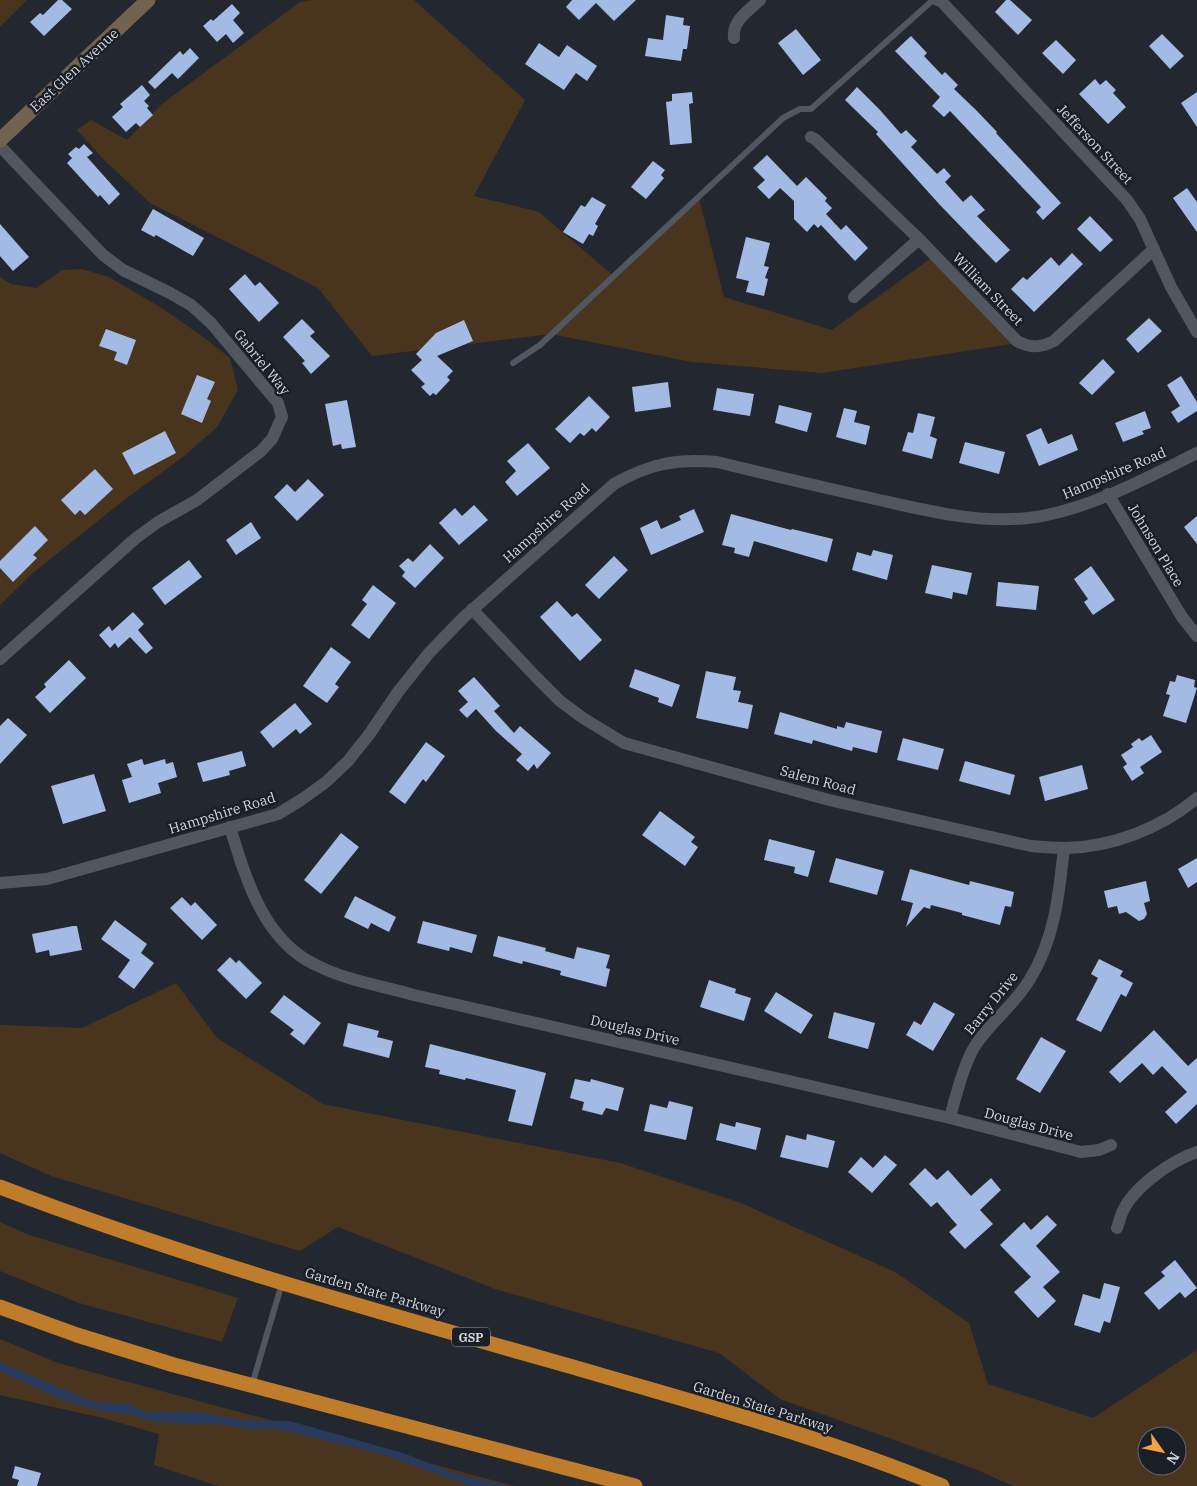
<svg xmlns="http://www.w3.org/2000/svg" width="1197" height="1486" viewBox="0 0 1197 1486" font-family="'IBM Plex Serif',serif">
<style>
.green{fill:#49341e;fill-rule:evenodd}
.water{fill:#283b5d}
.building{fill:#a3bae5}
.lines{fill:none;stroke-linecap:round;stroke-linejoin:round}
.lane{stroke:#515660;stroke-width:6}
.street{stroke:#515660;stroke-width:12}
.secondary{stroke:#726250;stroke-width:15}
.highway{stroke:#bf7d2c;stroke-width:15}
.labels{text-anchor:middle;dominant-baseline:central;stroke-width:5;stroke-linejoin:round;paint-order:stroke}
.shield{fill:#1a1e26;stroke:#9ca0a6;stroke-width:1}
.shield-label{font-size:12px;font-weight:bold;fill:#d4d7dd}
.street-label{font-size:14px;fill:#d4d7dd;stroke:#1a1e26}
</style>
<rect width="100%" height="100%" fill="#232830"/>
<path class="green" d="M0,0H27L0,27Z
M312,0H414L525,100L474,196L539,212L616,278L699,198L724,297L832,330L930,259L1012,344L822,373L692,362L551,334L372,356L318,288L150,203L104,160L77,130L91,120L127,140L162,104L300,2Z
M82,269L109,277L160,307L202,336L230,358L238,390L217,427L183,457L124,500L33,573L0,605V277L11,284L37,288L62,270Z
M176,983L217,1038L323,1104L620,1163L741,1203L895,1272L969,1323L988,1384L1093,1418L1197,1350V1486H1013L975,1469L780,1399L719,1353L495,1289L338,1227L300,1251L51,1176L0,1153V1025L82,1028ZM1147,1436H1177V1466H1147Z
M0,1222L29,1235L238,1298L222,1342L79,1303L0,1271Z
M0,1339L58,1363L514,1486H218L154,1465L159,1434L103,1418L0,1395Z"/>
<path class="water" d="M0,1362L93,1402L128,1404L146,1412H200L241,1420L290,1421L406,1454L453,1473L508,1486H474L462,1483L382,1454L278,1429H253L216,1424H190L149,1421L130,1414L105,1412L62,1400L0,1371Z"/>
<path class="building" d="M58,0H62L72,9L44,36L30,22L40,13L43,15Z
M572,0H636L614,21L596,3L579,20L566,7Z
M1006,0H1010L1032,20L1018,35L995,12Z
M232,4L240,13L233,20L244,33L233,43L226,34L217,42L203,26L211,19L213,21Z
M666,15L684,18L683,25L690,26L687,49H683L681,61L645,56L648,38L663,40Z
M796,29L821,60L803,75L778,43Z
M1162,34L1184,56L1170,69L1149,46Z
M911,36L927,53L924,56L942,75L945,72L958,85L954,89L976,110L997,132L996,133L1061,203L1043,220L1036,212L1041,207L950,111L944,117L932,106L940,97L895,51Z
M1056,40L1076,60L1063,74L1042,53Z
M539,43L559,57L567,45L597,66L587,81L576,73L564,90L525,64Z
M190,48L199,58L178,79L172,73L155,89L148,82L180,51L183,55Z
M1095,79L1100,85L1106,80L1116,90L1113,93L1126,107L1108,124L1079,94Z
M142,85L150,95L144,101L149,106L147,108L153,115L140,127L136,123L126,132L112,117L123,107L120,104Z
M857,87L880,110L901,134L906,130L917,141L911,147L937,174L944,168L951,176L945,182L963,202L971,195L985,210L977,216L1010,250L996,263L940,205L876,134L878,132L845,100Z
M692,92L693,103L689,104L692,143L670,145L666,102L672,101V94Z
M1197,92V127L1181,103Z
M84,144L93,153L87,157L120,194L109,205L100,195L98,197L67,163L72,158L68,154L76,147L79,149Z
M767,155L797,186L806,177L827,198L825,201L832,208L826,214L841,230L846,225L868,248L855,261L821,225L818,228L814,224L807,232L794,219V201L780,188L769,199L757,187L765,180L753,168Z
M653,161L665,170L661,175L664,178L646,199L631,187Z
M1187,188L1197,202V232L1173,198Z
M592,197L606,205L595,224L598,226L593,236L589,234L583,244L563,232L581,205L585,207Z
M153,209L204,238L193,256L156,235L154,237L141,230Z
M1090,216L1113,240L1100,252L1077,229Z
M0,224L29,257L13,271L0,256Z
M746,237L770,243L764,266L769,267L765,278L768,279L764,296L746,292L749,281L736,278Z
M1072,253L1083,264L1034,312L1011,289L1023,277L1027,280L1051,257L1059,266Z
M245,274L255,286L260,282L279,303L259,322L229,289Z
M1149,318L1162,331L1138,353L1126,339Z
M302,319L315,332L310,336L330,356L311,374L302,363L305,361L283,337Z
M464,320L473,341L437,356L453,371L447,377L450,380L436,395L433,393L430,396L421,387L425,384L411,370L422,360L416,354L436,333Z
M106,329L136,340L127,365L114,360L117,352L99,346Z
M1103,359L1115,372L1092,395L1079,383Z
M197,375L215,382L207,399L211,401L202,423L181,414Z
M1181,376L1197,402V411L1178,423L1171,412L1180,406L1167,385Z
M668,382L671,407L635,412L632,387Z
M717,388L754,394L750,416L713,410Z
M589,396L610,417L596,432L592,428L584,436L580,433L570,443L555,429Z
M347,400L356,447L342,449L341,444L333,446L325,404Z
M779,405L812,413L807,432L775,423Z
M844,408L857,411L854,422L870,426L866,445L836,437Z
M1145,411L1151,428L1142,431L1144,434L1123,442L1115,423Z
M918,413L935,417L930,436L937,439L932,459L902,451L908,432L913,433Z
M1041,428L1048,444L1072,434L1078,450L1039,466L1026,435Z
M165,431L176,453L134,475L122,453Z
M965,442L1005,452L999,474L959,463Z
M528,443L550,468L517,496L505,482L516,471L507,461Z
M95,469L113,489L85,515L80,510L75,515L61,500Z
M308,479L324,495L297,521L274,497L287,484L295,492Z
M474,505L488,520L459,545L439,523L455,508L462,516Z
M694,509L704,532L651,555L640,528L657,520L661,529L681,520L679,516Z
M731,514L791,530L792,529L833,539L827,562L754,541L749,557L734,553L735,548L722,545Z
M1197,516V544L1184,527Z
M251,522L261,538L236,555L226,540Z
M35,526L48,540L33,555L37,558L13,582L0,568V561Z
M430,544L444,558L415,588L402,576L405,572L399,566L408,558L413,562Z
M873,550L893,555L887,580L852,570L857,552L871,556Z
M614,556L628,570L599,599L585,585Z
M189,560L202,577L165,605L152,588Z
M932,565L972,573L967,595L953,592L952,599L925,593Z
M1091,566L1115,600L1093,615L1084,602L1088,599L1074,579Z
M998,582L1039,586L1036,610L996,606Z
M373,585L396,603L369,639L351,625L367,604L362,600Z
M557,601L572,617L577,613L602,640L580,661L540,617Z
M133,612L144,624L138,630L153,648L146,654L130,637L118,648L115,643L110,648L99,635L109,626L112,631Z
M331,647L351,662L335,684L339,687L327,703L303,686Z
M69,660L86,678L50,713L35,697L46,687L44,684Z
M635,669L680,685L672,707L658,702L659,698L629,687Z
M706,671L736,677L733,690L741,691L738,702L753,705L748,729L696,718Z
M1177,675L1195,680L1194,687L1197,688L1186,723L1163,716L1170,695L1166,694L1170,681L1175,682Z
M474,677L500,706L494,711L514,733L520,726L551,753L537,769L534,764L528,771L516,760L522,754L496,731L476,709L467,718L459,710L468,702L458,691Z
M295,703L312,724L300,734L296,729L273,748L260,732Z
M780,712L837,729V726L844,728L846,722L882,731L877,753L853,747L852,751L813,740L812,744L774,734Z
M8,718L27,735L0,764V726Z
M1151,735L1162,752L1140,767L1144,773L1132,781L1123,767L1127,764L1121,755L1133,747L1131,744L1139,738L1142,741Z
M903,738L944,749L938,770L897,760Z
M426,742L445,756L426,782L423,779L405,804L389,792Z
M242,751L246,766L229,771L230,775L203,782L197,763Z
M142,759L144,765L165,759L166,764L173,762L177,777L158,783L161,793L129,803L122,780L132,777L127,764Z
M965,761L1015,775L1010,795L959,781Z
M1082,765L1088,789L1045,801L1039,777Z
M94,774L106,811L63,824L51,786Z
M660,811L695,837L691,842L698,847L685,866L642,835Z
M341,833L359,847L321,894L304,880Z
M769,839L815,851L808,877L794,873L795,867L764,860Z
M836,858L884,871L877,895L829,882Z
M1197,858V882L1188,888L1178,869Z
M910,869L969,885L970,881L1014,892L1011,907L1005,906L1000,925L962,915V913L931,905L930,909L924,907L906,927L913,903L901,900Z
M1146,881L1150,901L1144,903L1147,914L1144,919L1139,921L1126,912L1119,914L1117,906L1108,908L1104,891Z
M355,896L396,917L389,932L371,923L368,929L344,917Z
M182,897L191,906L195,902L217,925L202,940L170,908Z
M115,920L147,944L141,953L154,963L134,989L118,977L130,960L101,939Z
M423,921L477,935L472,953L450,947L449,951L417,943Z
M73,926H77L82,950L50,956L49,950L36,953L32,934Z
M498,936L546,948L545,951L574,959L577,947L610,955L606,968L610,969L606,987L560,975L561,971L523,961L522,964L493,956Z
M230,957L236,963L239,960L262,983L246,999L217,970Z
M1099,959L1123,971L1120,976L1133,983L1126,997L1121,994L1101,1032L1076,1020L1098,978L1091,974Z
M709,980L736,989L735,993L751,998L744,1021L700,1007Z
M776,992L813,1015L801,1034L764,1011Z
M284,995L321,1023L304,1045L290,1034L294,1030L270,1012Z
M934,1002L955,1014L933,1051L906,1035L914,1021L921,1025Z
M834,1012L875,1023L868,1049L828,1038Z
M348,1023L379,1031L377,1037L393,1041L389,1058L343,1046Z
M1154,1030L1188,1066L1197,1058V1104L1176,1124L1165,1112L1187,1092L1162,1066L1153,1075L1142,1063L1120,1083L1109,1072Z
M1041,1037L1066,1051L1040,1093L1016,1079Z
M430,1044L546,1073L532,1126L508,1121L516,1090L466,1078L465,1080L439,1074L440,1070L425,1067Z
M575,1079L590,1082L591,1079L624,1088L618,1111L606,1108L602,1115L582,1110L584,1102L570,1098Z
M669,1101L693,1107L686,1140L644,1131L650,1104L667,1108Z
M736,1122L761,1128L756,1150L716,1140L720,1123L735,1127Z
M807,1134L835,1141L828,1168L780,1157L786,1135L806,1140Z
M885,1155L897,1165L872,1193L848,1172L861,1157L873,1168Z
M925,1168L937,1180L948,1170L971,1196L991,1178L1001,1190L980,1210L993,1224L965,1249L949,1232L957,1225L937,1202L931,1207L909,1184Z
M1047,1215L1057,1225L1036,1246L1060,1272L1043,1287L1056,1301L1038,1318L1014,1292L1031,1277L1000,1245L1024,1222L1031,1230Z
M1175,1260L1197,1288L1185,1298L1180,1292L1159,1310L1144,1293L1165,1276L1161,1272Z
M1104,1283L1120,1287L1110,1323L1104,1321L1100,1333L1074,1325L1083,1294L1100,1299Z
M15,1466L41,1473L37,1486H17L19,1480L12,1478Z"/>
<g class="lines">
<path class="lane" d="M513,363L540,345L783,118L800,109H811L933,0
M252,1385L282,1283"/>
<path class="street" d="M937,0L941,1L1127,200L1140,219L1171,287L1197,332
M734,38C732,21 748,11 760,0
M811,137L815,139L919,239L1017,341C1030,348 1040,348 1054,341L1154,249
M0,146L103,255L123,270L170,293L191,305L211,323L278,403L282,417L272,439L261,451L197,500L158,522L136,538L0,659
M854,297L919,239
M1108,494L1182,617L1197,636
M472,609L536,677L560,701L583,718L624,743L829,800L1031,846C1042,847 1054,848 1066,848C1113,847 1161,828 1197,798
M230,827C246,879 263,940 316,965C345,980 382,986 414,995L950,1118L1081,1152L1099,1150L1111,1145
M0,883L47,879L278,814L301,800L326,782L348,761L368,736L398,692L429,653L463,618L614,484C649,464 677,458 717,462C770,475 822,487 875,499C928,511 982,525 1036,517C1092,508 1146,478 1197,453
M950,1118C955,1098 965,1059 977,1043C993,1020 1015,1004 1030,979C1055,938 1059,894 1064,848
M1117,1228C1119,1223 1120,1217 1122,1213C1133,1187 1171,1161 1197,1152"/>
<path class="secondary" d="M0,140L148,0"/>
<path class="highway" d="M0,1187C190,1260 387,1314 583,1370C703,1405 826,1438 942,1486
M0,1307L77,1335L174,1365L635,1486"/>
</g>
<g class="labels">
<rect class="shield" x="452" y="1327.5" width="38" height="19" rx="4"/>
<g class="shield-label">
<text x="471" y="1337">GSP</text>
</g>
<g class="street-label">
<text transform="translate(74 70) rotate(-43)">East Glen Avenue</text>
<text transform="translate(1095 144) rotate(47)">Jefferson Street</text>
<text transform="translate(988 289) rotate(46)">William Street</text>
<text transform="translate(262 362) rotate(51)">Gabriel Way</text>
<text transform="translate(1114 473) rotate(-23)">Hampshire Road</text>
<text transform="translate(546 523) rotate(-42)">Hampshire Road</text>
<text transform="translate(1156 545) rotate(59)">Johnson Place</text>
<text transform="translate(818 780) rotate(15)">Salem Road</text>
<text transform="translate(222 813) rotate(-17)">Hampshire Road</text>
<text transform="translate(991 1003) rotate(-51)">Barry Drive</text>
<text transform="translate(635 1030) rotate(13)">Douglas Drive</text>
<text transform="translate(1029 1124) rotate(15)">Douglas Drive</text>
<text transform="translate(375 1292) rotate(16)">Garden State Parkway</text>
<text transform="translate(763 1407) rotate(17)">Garden State Parkway</text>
</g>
</g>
<g transform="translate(1162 1451) rotate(123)"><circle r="24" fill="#1a1e26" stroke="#64686f"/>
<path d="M0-4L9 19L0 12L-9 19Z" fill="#f4a344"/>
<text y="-8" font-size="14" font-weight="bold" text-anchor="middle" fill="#d4d7dd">N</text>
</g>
</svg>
